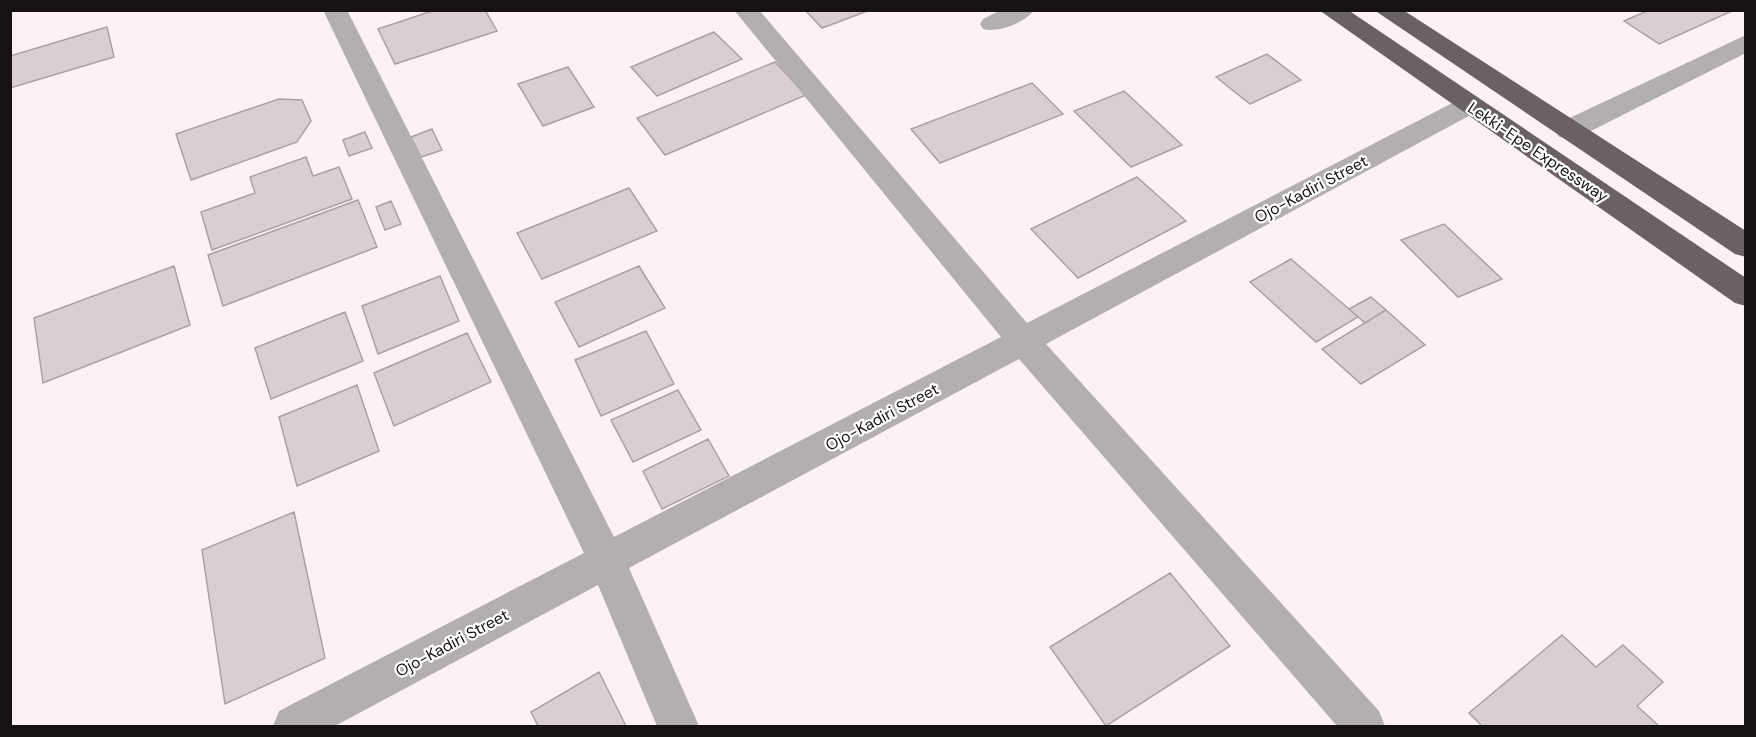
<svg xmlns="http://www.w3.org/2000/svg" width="1756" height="737" viewBox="0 0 1756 737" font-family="'DM Sans',sans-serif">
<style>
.building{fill:#d9cfd3;stroke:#aba1a5;stroke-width:1.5}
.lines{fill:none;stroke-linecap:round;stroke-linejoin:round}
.minor{fill:#b3afb1;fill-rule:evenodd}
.highway{fill:#696164;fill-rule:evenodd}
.labels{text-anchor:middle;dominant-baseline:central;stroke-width:4.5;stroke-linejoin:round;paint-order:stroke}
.street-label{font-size:16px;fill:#161214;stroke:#fff}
</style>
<rect width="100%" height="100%" fill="#fcf2f6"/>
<path class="building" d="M435,10H485L497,31L395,64L378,29Z
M805,10H870L822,28Z
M1649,10H1734L1659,44L1624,21Z
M107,27L114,57L10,88V56Z
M714,32L742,59L657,96L631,67Z
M1267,54L1301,80L1250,104L1216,77Z
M775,62L806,95L665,155L637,118Z
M568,67L594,107L543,126L518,84Z
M1032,83L1063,114L940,163L911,129Z
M1124,91L1182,145L1131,167L1074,111Z
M279,99L302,100L311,121L297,142L191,180L176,134Z
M432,129L442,150L421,157L411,137Z
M365,132L372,148L349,156L343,140Z
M306,157L313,176L339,167L352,199L212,250L201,212L255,193L250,177Z
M1137,177L1186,221L1078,278L1031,229Z
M629,188L657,231L542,279L517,233Z
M358,200L377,247L223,306L208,255Z
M391,201L401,224L385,230L376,207Z
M1444,224L1502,279L1458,297L1401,240Z
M1291,259L1349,309L1358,317L1316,342L1250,282Z
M174,266L190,325L43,383L34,318Z
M639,266L665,308L579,347L555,302Z
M440,276L459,321L378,354L362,306Z
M1371,297L1386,310L1365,323L1349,309Z
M1386,310L1425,345L1361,384L1322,349Z
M345,312L363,361L271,399L255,348Z
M646,331L674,384L601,416L575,360Z
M467,333L491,382L394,426L374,373Z
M357,385L379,451L297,486L279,417Z
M678,390L701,430L633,462L611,420Z
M708,439L729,476L662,509L643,471Z
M294,512L325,658L225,704L202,550Z
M1170,573L1230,646L1106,726L1050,647Z
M1562,635L1596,667L1623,645L1663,682L1637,706L1659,726H1482L1469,713Z
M599,672L626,726H538L531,712Z"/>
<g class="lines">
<path class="minor" d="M323,10H347L614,537L1001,337L734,10H759L1027,323L1460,99L1469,96L1478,99L1482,105L1478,111L1046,344L1379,711L1385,726H1337L1019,359L629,568L699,726H657L598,585L335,726H273L279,711L584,553Z
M1001,10H1034C1025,23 998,33 983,29L980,24L983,19Z
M1746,35V53L1579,137L1569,139L1559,137L1555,130L1559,123Z"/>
<path class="highway" d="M1319,10H1348L1746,278V306L1735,303Z
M1374,10H1403L1746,231V257L1735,254Z"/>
</g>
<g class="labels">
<g class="street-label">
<text transform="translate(1538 152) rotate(34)">Lekki-Epe Expressway</text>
<text transform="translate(1311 189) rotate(-28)">Ojo-Kadiri Street</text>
<text transform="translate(882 417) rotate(-28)">Ojo-Kadiri Street</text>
<text transform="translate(452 643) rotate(-28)">Ojo-Kadiri Street</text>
</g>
</g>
<rect width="1756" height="737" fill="none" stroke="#161214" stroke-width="24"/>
</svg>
